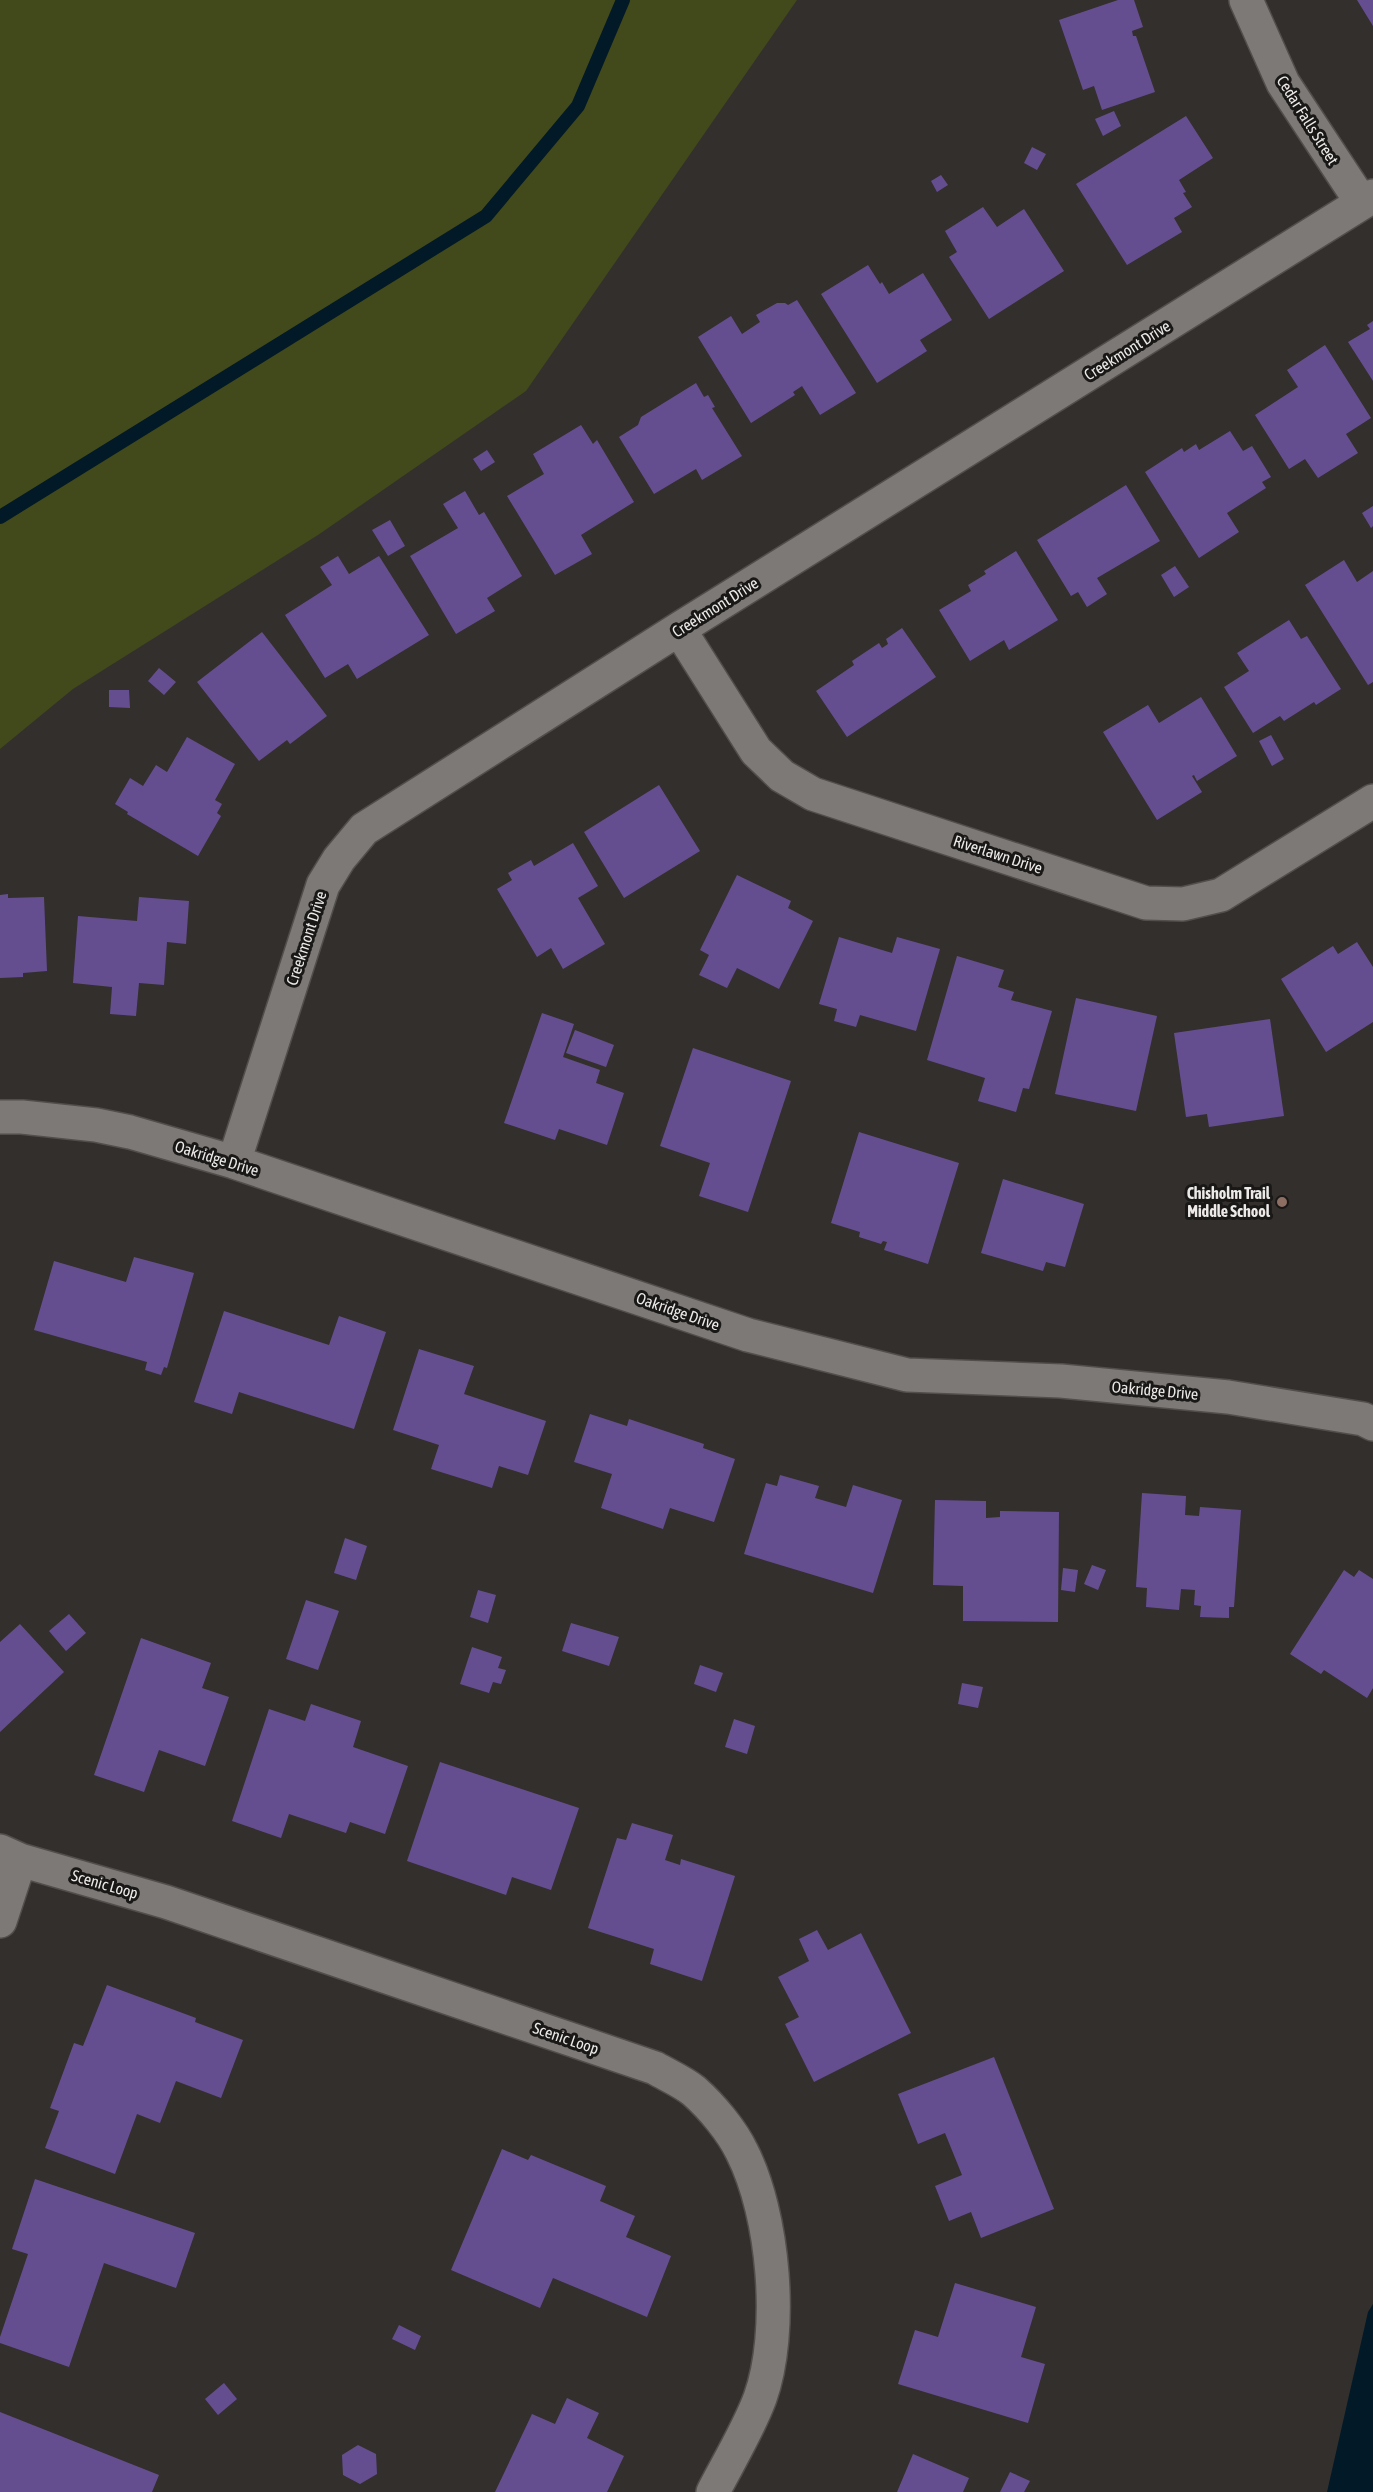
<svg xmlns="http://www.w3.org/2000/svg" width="1373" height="2492" viewBox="0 0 1373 2492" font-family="'Asap Condensed',sans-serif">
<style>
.green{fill:#42491b}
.water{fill:#021928}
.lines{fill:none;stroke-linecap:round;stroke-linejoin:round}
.stream{stroke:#021928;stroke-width:14}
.building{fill:#654e90}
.minor-casing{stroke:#514e4c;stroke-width:36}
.minor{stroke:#7d7976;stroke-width:33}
.education-dot{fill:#8d6e63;stroke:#191817;stroke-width:2}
.labels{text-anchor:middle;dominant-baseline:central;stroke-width:6;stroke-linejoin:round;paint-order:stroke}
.street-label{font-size:16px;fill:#ece9e8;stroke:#191817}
.poi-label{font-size:16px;font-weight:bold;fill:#ece9e8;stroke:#191817;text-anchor:end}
</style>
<rect width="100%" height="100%" fill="#332f2d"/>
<path class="green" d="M0,0H797L526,391L318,535L73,689L0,749Z"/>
<path class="water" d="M1373,2304V2492H1327L1368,2312Z"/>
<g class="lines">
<path class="stream" d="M0,517L486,216L578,106L623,0"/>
</g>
<path class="building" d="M1118,0H1134L1143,27L1132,31L1133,36H1136L1155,92L1102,110L1094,86L1083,90L1059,20Z
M1357,0H1373V26Z
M1114,111L1121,126L1103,136L1095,119Z
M1186,116L1213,158L1179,180L1186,192L1183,193L1192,207L1174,218L1182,232L1127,265L1076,184Z
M1032,147L1046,154L1037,170L1024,163Z
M941,175L948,185L937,192L931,181Z
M983,207L997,227L1024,209L1064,271L989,319L949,257L957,252L945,231Z
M868,265L880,284L882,282L889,294L923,273L952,320L920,340L927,351L877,383L821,294Z
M797,300L856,393L820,415L802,386L793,392L795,395L751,423L698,337L731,316L742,334L760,322L756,315L777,303H785L788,305Z
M1373,321V381L1348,342L1370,329L1367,325Z
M1325,345L1371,418L1346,434L1358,453L1318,478L1305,459L1289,469L1255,415L1298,387L1287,370Z
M696,383L704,397L708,395L715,407L712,408L742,456L702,480L696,469L654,494L619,437L638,425L641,417Z
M581,425L593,444L597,440L634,502L581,535L592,554L555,575L507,496L544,474L533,454Z
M1230,431L1243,451L1252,446L1271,477L1262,482L1266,488L1227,513L1239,532L1199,558L1145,472L1182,448L1184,452L1196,444L1199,450Z
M487,450L495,462L481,471L473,459Z
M1126,485L1160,541L1097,578L1107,594L1087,607L1078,592L1071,596L1037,540Z
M465,491L479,515L484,512L522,576L487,598L495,611L456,634L410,556L458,528L443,504Z
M1373,506V526L1371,528L1362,513Z
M390,520L405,546L388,556L372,530Z
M1016,551L1058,620L1009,650L1004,640L970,661L939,610L971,591L968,585L986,574L984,571Z
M338,556L349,574L379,556L429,635L357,679L348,664L325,678L285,615L332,585L320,567Z
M1344,560L1357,582L1373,571V682L1368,685L1305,585Z
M1175,566L1189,587L1174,597L1161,575Z
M1289,620L1301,639L1307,636L1341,689L1316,705L1314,702L1284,721L1280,716L1253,733L1224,687L1249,671L1237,653Z
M902,628L936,677L847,737L816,691L854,665L852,661L879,643L882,648L888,644L886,639Z
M262,632L327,716L290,744L287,740L259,761L197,682Z
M159,668L176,682L164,695L148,681Z
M109,690H129L130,708L109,707Z
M1201,697L1237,756L1197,781L1194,775L1192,776L1202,792L1157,820L1103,732L1148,705L1159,723Z
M1271,735L1284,759L1272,766L1259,741Z
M187,737L235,764L215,800L222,804L217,813L221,816L198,856L127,814L128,812L115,804L130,778L143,786L156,765L167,772Z
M659,785L700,851L624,898L584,832Z
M573,843L598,886L578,898L605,944L563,969L551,948L537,957L497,889L512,880L508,873L531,860L534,866Z
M737,875L791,901L788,908L813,921L779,989L737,968L727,988L699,975L709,955L700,950Z
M8,894V898L44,897L47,971L23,973V977L0,978V895Z
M139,897L189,901L186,944L167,942L164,985L139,983L136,1016L110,1014L112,987L73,983L78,916L137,921Z
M839,937L892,953L897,937L940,949L916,1031L860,1015L856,1027L834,1021L837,1009L819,1004Z
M1357,942L1373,967V1022L1326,1052L1281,979L1333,946L1338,954Z
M957,956L1004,970L998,987L1014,992L1011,1000L1052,1011L1029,1089L1023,1088L1016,1112L978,1101L985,1078L927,1060Z
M1076,998L1157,1016L1136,1111L1055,1094Z
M542,1013L574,1024L563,1057L600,1070L596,1083L624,1093L607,1145L559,1129L555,1140L504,1123Z
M1270,1019L1284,1116L1209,1127L1207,1114L1186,1117L1174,1033Z
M575,1030L614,1045L606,1067L566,1053Z
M693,1048L791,1081L748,1212L699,1196L710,1163L660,1146Z
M859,1132L959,1163L928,1264L884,1250L887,1242L883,1241L881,1244L859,1237L860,1232L831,1223Z
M1003,1179L1084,1204L1065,1267L1046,1262L1043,1271L981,1253Z
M134,1257L194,1273L167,1368L164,1367L161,1375L145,1370L147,1362L34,1330L54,1261L126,1282Z
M224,1311L329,1345L339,1316L386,1332L354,1429L239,1392L232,1414L194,1402Z
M419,1349L474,1366L464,1394L546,1421L528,1475L499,1466L492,1488L431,1469L439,1445L393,1430Z
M590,1414L627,1426L629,1419L704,1444L703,1448L735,1459L714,1522L670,1508L663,1529L601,1508L612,1474L574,1462Z
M780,1475L819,1486L815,1498L846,1507L853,1485L902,1500L873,1593L744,1554L766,1483L777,1486Z
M1142,1493L1186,1496L1185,1515L1199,1516L1200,1507L1241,1510L1234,1607H1229V1618L1200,1617L1201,1606L1194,1605L1195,1590L1181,1589L1179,1610L1146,1607L1147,1588L1136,1587Z
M935,1500L986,1501V1518L1000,1517V1511L1059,1512L1058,1622L963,1621V1586L933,1585Z
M345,1538L367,1546L356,1580L334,1573Z
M1092,1565L1106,1570L1098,1590L1084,1584Z
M1063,1568L1078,1570L1075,1592L1061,1590Z
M1344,1570L1354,1577L1359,1570L1373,1579V1688L1367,1698L1324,1670L1321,1674L1290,1654Z
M478,1590L496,1595L488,1623L470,1617Z
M306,1600L339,1611L318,1670L286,1659Z
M69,1614L86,1633L66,1651L49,1631Z
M571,1623L619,1637L609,1666L562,1651Z
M20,1624L64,1672L0,1732V1642Z
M141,1638L211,1663L202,1688L229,1697L205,1766L159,1750L144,1792L94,1775Z
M472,1647L502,1657L498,1668L506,1670L501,1684L493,1682L489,1693L460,1684Z
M700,1665L723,1673L716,1692L694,1684Z
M962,1683L983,1687L978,1708L958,1704Z
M311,1704L361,1721L353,1747L408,1766L385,1834L350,1822L346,1833L289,1814L281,1838L232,1821L269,1709L305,1721Z
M734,1719L755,1726L747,1754L725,1747Z
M440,1762L579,1808L551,1890L512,1877L506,1895L407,1861Z
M632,1823L673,1835L665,1860L680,1865L681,1859L735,1876L702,1981L650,1964L654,1949L588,1928L617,1838L626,1840Z
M817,1930L828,1950L861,1933L911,2033L814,2082L785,2024L799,2017L778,1977L809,1961L799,1939Z
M107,1985L196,2018L195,2022L243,2040L221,2098L176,2081L160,2123L137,2114L115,2174L45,2148L59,2111L50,2108L74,2043L83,2046Z
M994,2057L1054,2209L981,2238L971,2212L949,2221L935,2186L962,2175L945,2133L918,2144L898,2094Z
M502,2149L528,2160L531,2155L606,2186L600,2201L635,2216L626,2237L671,2256L647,2317L553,2278L540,2308L451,2270Z
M35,2179L195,2233L176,2288L104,2263L69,2367L0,2343V2337L28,2254L12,2249Z
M955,2283L1036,2307L1021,2357L1045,2364L1028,2423L898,2384L915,2330L938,2337Z
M399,2325L421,2336L415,2350L392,2339Z
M224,2383L237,2399L218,2415L205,2399Z
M567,2398L599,2413L587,2438L624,2456L607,2492H495L532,2414L555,2424Z
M0,2412L159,2475L152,2492H0Z
M358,2445L376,2454L377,2474L360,2484L343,2475L342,2455Z
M913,2454L969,2478L963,2492H897Z
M1010,2472L1030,2481L1024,2492H1000Z"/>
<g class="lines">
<defs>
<path id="minor" d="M1246,0L1283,83L1362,203
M679,629L756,751L782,776L813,794L1146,903L1183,904L1221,895L1373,801
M0,1117H22L96,1125L130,1132L234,1162L748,1335L907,1375L1061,1381L1228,1397L1363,1419L1373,1424
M234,1162L323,885L339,859L364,829L679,629L1373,196
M0,1851L20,1860L166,1902L655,2068C667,2075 683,2082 694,2091C712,2107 732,2131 742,2152C774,2215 784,2331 760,2398C749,2428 728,2463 713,2492
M0,1921L20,1860"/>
</defs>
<use href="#minor" class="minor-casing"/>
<use href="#minor" class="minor"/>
</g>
<circle class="education-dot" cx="1282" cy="1202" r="6"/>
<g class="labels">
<g class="street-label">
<text transform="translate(1308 120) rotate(58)">Cedar Falls Street</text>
<text transform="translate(1127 350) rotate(-32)">Creekmont Drive</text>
<text transform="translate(715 607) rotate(-32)">Creekmont Drive</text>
<text transform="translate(998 854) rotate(18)">Riverlawn Drive</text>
<text transform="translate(306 938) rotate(-72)">Creekmont Drive</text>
<text transform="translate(217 1158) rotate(17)">Oakridge Drive</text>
<text transform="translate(678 1311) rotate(19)">Oakridge Drive</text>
<text transform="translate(1155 1390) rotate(5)">Oakridge Drive</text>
<text transform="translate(105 1884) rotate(16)">Scenic Loop</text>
<text transform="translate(566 2038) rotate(19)">Scenic Loop</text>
</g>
<g class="poi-label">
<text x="1270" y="1193">Chisholm Trail<tspan x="1270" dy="18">Middle School</tspan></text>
</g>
</g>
</svg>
